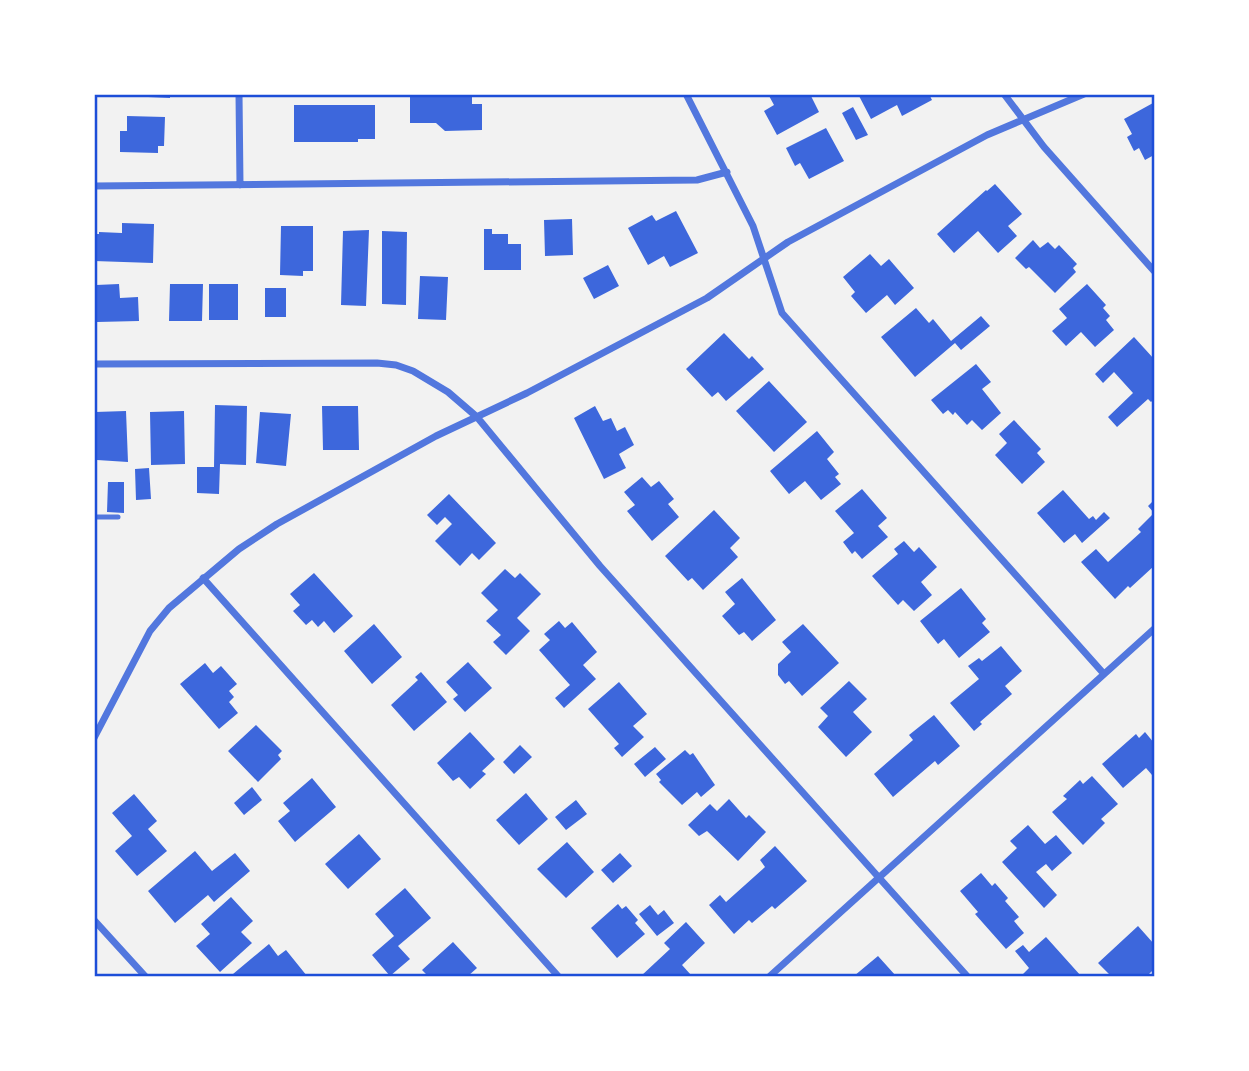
<svg xmlns="http://www.w3.org/2000/svg" width="1249" height="1071" viewBox="0 0 1249 1071" font-family="Poppins,sans-serif">
<style>
.building{fill:#3d67dc}
.lines{fill:none;stroke-linecap:round;stroke-linejoin:round}
.service{stroke:#5277de;stroke-width:5}
.minor{stroke:#5277de;stroke-width:7}
.neatline{fill:none;stroke:#1d4ed8;stroke-width:2.5}
</style>
<rect width="100%" height="100%" fill="#f2f2f2"/>
<path class="building" d="M148,94H170V98L148,97Z
M410,94H472V104H482V130L445,131L436,123H410Z
M768,94H810L819,112L777,135L764,111L774,105Z
M858,94H929L932,100L902,116L897,105L871,119Z
M1153,103L1154,155L1145,160L1139,148L1134,151L1127,137L1132,134L1124,119Z
M294,105H375V139H358V142H294Z
M853,107L868,135L856,140L842,113Z
M127,116L165,117L164,146H158V153L120,152V131H127Z
M826,128L844,161L809,179L800,163L795,166L786,148Z
M995,184L1022,214L1008,226L1017,236L998,253L978,231L954,253L937,234L986,190L987,191Z
M676,211L698,253L670,267L664,256L648,265L628,228L652,215L656,221Z
M572,219L573,255L545,256L544,220Z
M122,223L154,224L153,263L94,261V234H99V232L122,233Z
M281,226H313V271H303V276L280,275Z
M484,229H492V234H508V244H521V270H484Z
M369,230L366,306L341,305L343,231Z
M382,231L407,232L406,305L382,304Z
M1033,240L1040,248L1048,242L1055,249L1059,245L1077,264L1073,268L1076,272L1055,293L1029,267L1026,269L1015,258Z
M870,254L881,266L889,259L914,288L895,305L887,295L866,313L851,296L855,292L843,277Z
M608,265L619,286L594,299L583,278Z
M420,276L448,277L446,320L418,319Z
M119,284L120,298L138,297L139,321L97,322L96,285Z
M170,284H203L202,321H169Z
M209,284H238V320H209Z
M1087,284L1106,305L1103,308L1110,316L1106,320L1114,330L1095,347L1081,332L1066,346L1052,331L1067,318L1059,309Z
M265,288H286V317H265Z
M916,308L929,323L933,319L951,341L981,316L990,326L961,350L955,343L915,377L881,337Z
M724,333L749,359L752,356L764,369L726,401L718,392L712,397L686,369Z
M1134,337L1154,359V399L1151,402L1148,399L1117,427L1108,417L1133,393L1114,372L1103,383L1095,374Z
M976,364L991,382L982,389L1001,413L982,430L972,420L967,425L955,412L953,415L948,410L943,414L931,400Z
M769,381L807,422L774,452L736,411Z
M215,405L247,406L246,465L220,464L219,494L197,493V467H214Z
M322,406H358L359,450H323Z
M595,406L603,421L611,418L617,431L625,427L634,445L619,454L626,468L604,479L574,418Z
M126,411L128,462L97,460L95,412Z
M184,411L185,464L151,465L150,412Z
M260,412L291,414L286,466L256,463Z
M1014,420L1041,449L1037,453L1045,462L1022,484L995,455L1007,443L999,434Z
M817,431L834,452L827,459L839,474L835,477L841,484L821,500L805,481L789,494L770,471Z
M149,468L151,499L136,500L135,469Z
M642,477L651,487L659,481L674,499L668,504L679,517L652,541L627,511L635,505L624,492Z
M108,482H124V513L107,512Z
M862,489L887,518L878,526L888,537L862,559L855,551L852,554L843,542L854,533L835,511Z
M1063,490L1089,519L1093,516L1096,520L1104,512L1110,518L1082,543L1075,534L1064,543L1037,513Z
M449,494L496,543L479,560L472,553L460,566L435,541L452,524L445,517L437,525L427,515Z
M1154,500V566L1130,588L1128,586L1115,599L1081,562L1096,549L1108,562L1141,532L1138,529L1154,513L1148,506Z
M714,510L740,538L730,548L738,557L703,590L692,578L688,581L665,556Z
M904,541L914,552L919,547L937,567L921,582L932,595L914,611L903,600L898,605L872,576L898,554L894,549Z
M505,569L515,578L520,573L541,594L517,618L530,631L506,655L493,642L501,635L486,621L498,610L481,593Z
M314,573L353,616L334,633L324,621L318,627L312,620L306,625L293,611L300,605L290,594Z
M742,578L776,620L752,641L744,632L739,635L722,616L735,604L725,592Z
M961,588L986,619L982,623L990,632L959,658L944,639L938,644L920,621Z
M559,621L565,628L572,622L597,652L583,665L596,679L564,708L555,698L570,685L539,650L550,640L544,634Z
M374,624L402,657L372,684L344,651Z
M803,624L839,663L802,696L789,681L785,684L778,675V664L791,652L782,642Z
M1001,646L1022,671L1005,686L1012,694L980,722L982,724L974,731L950,703L979,679L968,666L979,658L982,661Z
M468,662L492,688L465,712L453,699L458,695L446,682Z
M205,663L213,673L221,666L237,684L229,691L234,697L229,702L238,713L219,729L180,684Z
M421,672L447,702L414,731L391,705L418,680L415,677Z
M849,681L867,699L853,712L872,732L846,757L818,727L828,716L820,708Z
M619,682L647,714L633,726L644,737L622,757L614,748L619,744L588,709Z
M934,715L960,746L938,765L935,761L893,797L874,774L913,740L909,735Z
M256,725L282,751L278,755L281,759L258,782L228,751Z
M470,732L495,759L482,771L486,774L470,789L459,777L453,781L437,763Z
M1145,732L1154,743V772L1152,775L1146,768L1123,788L1102,764L1136,734L1139,738Z
M520,745L532,757L514,774L503,762Z
M655,747L666,759L645,777L634,764Z
M685,750L690,755L693,753L715,785L701,797L697,792L682,805L659,782L661,780L656,774Z
M1092,776L1118,804L1101,819L1105,823L1083,845L1052,812L1067,799L1063,796L1080,780L1083,784Z
M312,778L336,807L295,842L278,821L290,811L283,803Z
M252,787L262,800L244,815L234,803Z
M526,793L548,819L519,845L496,820Z
M134,794L157,821L148,829L167,851L137,876L115,851L132,836L112,813Z
M729,799L746,818L749,815L766,832L738,861L707,831L699,836L688,825L710,804L717,811Z
M576,800L587,814L566,830L555,817Z
M1028,825L1045,844L1056,835L1072,853L1052,871L1046,864L1036,872L1057,895L1044,908L1002,862L1017,848L1010,841Z
M359,834L381,859L348,889L325,864Z
M567,842L594,872L566,898L537,869Z
M775,846L807,881L775,909L772,906L752,923L749,920L734,934L709,905L720,895L726,902L765,867L760,860Z
M195,851L212,871L235,853L250,871L214,902L208,895L175,923L148,891Z
M620,853L632,866L613,883L601,870Z
M981,873L992,886L995,883L1008,898L1005,901L1019,917L1014,921L1024,933L1006,949L975,914L978,912L960,891Z
M405,888L431,918L398,946L410,959L390,976L372,955L394,936L375,914Z
M231,897L253,921L241,932L252,943L220,972L196,946L210,934L201,924Z
M618,904L622,909L626,906L638,920L635,923L645,934L617,958L591,928Z
M650,905L658,915L664,910L674,923L657,936L639,914Z
M686,922L705,943L682,965L691,975L641,976L670,949L664,943Z
M1138,926L1154,944V969L1147,976H1111L1098,963Z
M1046,937L1081,976L1022,975L1029,968L1015,951L1023,945L1029,952Z
M453,942L477,968L468,976H428L422,970Z
M269,944L278,956L286,950L307,976H234L233,974Z
M878,956L896,976H854Z"/>
<g class="lines">
<path class="service" d="M94,517H118"/>
<path class="minor" d="M239,94L240,185
M686,94L753,226L782,313L1104,674
M1004,94L1044,147L1154,271
M94,186L697,180L727,172
M94,364L377,363L396,365L413,371L448,392L477,417L600,566L967,976
M203,578L558,976
M94,738L150,631L169,608L239,549L277,524L436,436L527,393L707,298L788,242L987,135L1084,94
M94,920L145,976
M770,976L1154,629"/>
</g>
<rect width="1249" height="1071" fill="none" stroke="#ffffff" stroke-width="192"/>
<rect x="96" y="96" width="1057" height="879" class="neatline"/>
</svg>
